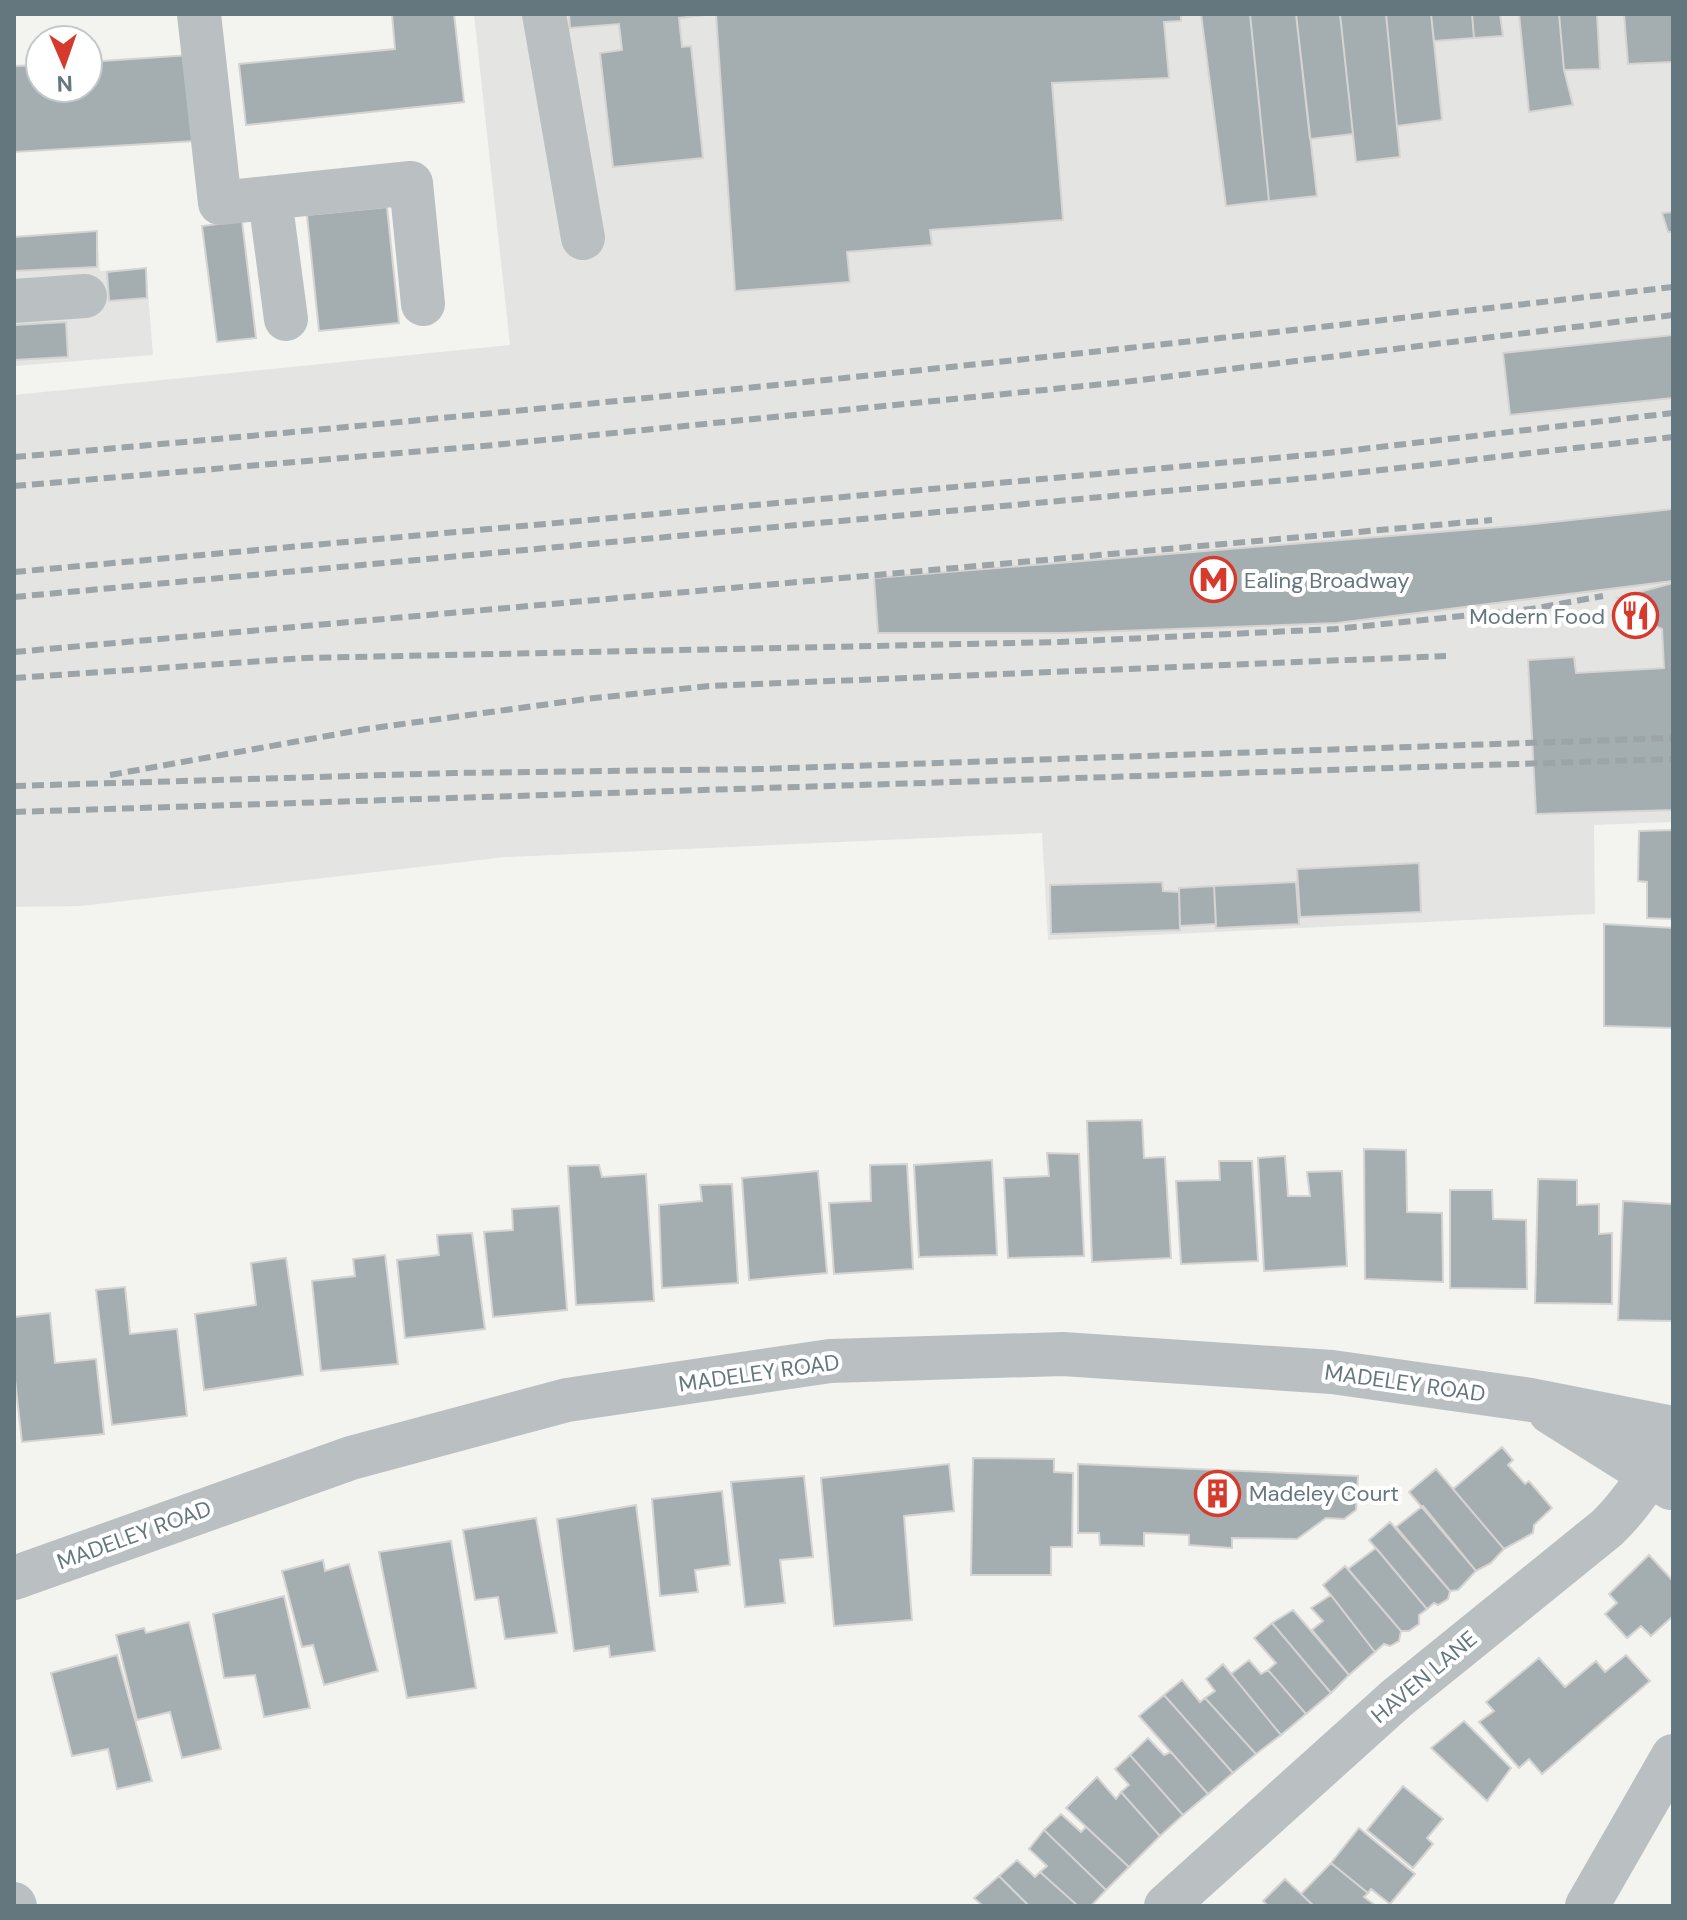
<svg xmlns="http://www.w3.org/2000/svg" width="1687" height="1920" viewBox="0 0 1687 1920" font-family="'DM Sans',sans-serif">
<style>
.built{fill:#e4e4e3}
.building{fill:#a4adb0;stroke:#d5d4d2;stroke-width:2}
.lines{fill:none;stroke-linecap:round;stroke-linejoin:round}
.minor{stroke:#bac0c2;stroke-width:44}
.rail{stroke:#9ca4a8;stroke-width:6;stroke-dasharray:12 6;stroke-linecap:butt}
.labels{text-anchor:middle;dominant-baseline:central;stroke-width:8;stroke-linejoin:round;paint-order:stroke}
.poi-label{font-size:22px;fill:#64777f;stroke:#fff;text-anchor:start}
.street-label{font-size:22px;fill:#64777f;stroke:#fff}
</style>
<rect width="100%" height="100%" fill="#f3f3f0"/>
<path class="built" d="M474,14H1673V822L1594,825L1595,914L1048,940L1042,833L506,857L81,906L14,907V395L510,345Z
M97,231L100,271L146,268L153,355L14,366V237Z"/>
<path class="building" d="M392,14H454L464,102L246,125L239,64L395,49Z
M569,14H715L679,18L682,47L691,46L703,158L613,167L600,53L622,50L619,24L570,28Z
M716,14H1181V21L1164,22L1169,78L1052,83L1063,220L930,230L932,245L847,252L850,282L735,291Z
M1201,14H1250L1269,201L1226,206Z
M1250,14H1296L1317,196L1269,201Z
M1296,14H1340L1353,134L1310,139Z
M1340,14H1386L1400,157L1356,162Z
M1386,14H1431L1442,120L1397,126Z
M1431,14H1472L1474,38L1434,41Z
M1472,14H1500L1503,36L1474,38Z
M1519,14H1559L1564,70L1573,105L1529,112Z
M1559,14H1597L1600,69L1564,70Z
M1624,14H1673V62L1628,64Z
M190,55L195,141L14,152V66L40,65V88H88V62Z
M387,207L399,323L319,331L307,215Z
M1673,212V232H1668L1662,213Z
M242,221L256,338L217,342L202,226Z
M97,231V267L14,271V237Z
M146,268L147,298L109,301L107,272Z
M66,322L68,357L14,360V325Z
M1673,335V398L1510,415L1503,353Z
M1673,509V581L1337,623L1064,633H878L874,578L1525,525Z
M1673,583V810L1536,814L1528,660L1574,657L1576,673L1664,668L1662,629L1642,621L1640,615L1617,598Z
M1673,830V919L1647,918V882L1638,881L1639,831Z
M1419,863L1421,912L1300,917L1297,869Z
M1162,882L1163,891L1179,892L1180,930L1051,934L1050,885Z
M1296,882L1299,924L1216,928L1214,886Z
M1214,886L1216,924L1180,926L1179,888Z
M1604,924L1673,928V1028L1604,1026Z
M1142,1120L1144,1158L1165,1157L1171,1258L1092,1262L1087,1121Z
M1364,1149L1406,1150L1407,1212L1442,1213L1443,1282L1365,1279Z
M1047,1153L1079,1154L1084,1256L1008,1258L1004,1178L1049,1176Z
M1285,1156L1288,1196H1310L1307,1172L1342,1171L1347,1266L1264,1271L1258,1158Z
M992,1160L997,1255L919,1257L914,1165Z
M1219,1161H1252L1258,1261L1181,1264L1176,1181L1220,1180Z
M907,1164L913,1269L834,1274L829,1203L871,1201L870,1165Z
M599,1165L602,1177L646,1174L654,1301L576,1305L568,1166Z
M818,1171L827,1273L749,1280L742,1178Z
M1538,1179L1577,1180V1205L1599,1204V1234L1612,1233V1304L1535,1303Z
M732,1184L738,1283L662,1288L659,1205L702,1201L700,1185Z
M1450,1190H1492L1493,1219L1526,1220L1527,1289L1450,1288Z
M1623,1201L1672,1204L1673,1321L1618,1320Z
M559,1206L567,1310L493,1317L484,1232L513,1230L512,1209Z
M472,1233L485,1329L405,1338L397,1260L439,1255L437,1235Z
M385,1255L398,1364L321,1371L312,1281L355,1276L353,1259Z
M286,1258L303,1375L204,1390L195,1314L256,1305L251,1263Z
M125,1287L130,1334L177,1329L187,1416L112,1425L96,1290Z
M50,1313L55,1363L96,1359L104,1434L22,1442L14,1370V1317Z
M1502,1447L1513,1460L1508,1465L1525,1484L1529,1481L1552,1508L1534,1525L1533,1533L1504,1549L1453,1489Z
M973,1458L1054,1459V1472L1073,1473L1072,1547H1051V1575H971Z
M949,1464L954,1511L904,1516L912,1620L834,1626L821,1478Z
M1078,1464L1358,1476L1356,1510L1344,1519L1326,1518L1297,1539L1232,1538V1548L1189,1545V1535L1144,1533V1546L1100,1545L1099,1533H1078Z
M1436,1469L1504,1549L1491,1563L1476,1571L1409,1492Z
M804,1476L813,1557L780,1560L785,1603L745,1607L731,1482Z
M722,1491L730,1565L695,1570L698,1592L660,1596L652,1499Z
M636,1505L655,1651L610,1657L609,1646L574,1651L557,1519Z
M1423,1506L1476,1571L1458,1590L1450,1591L1396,1527Z
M536,1518L557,1633L505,1639L498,1597L475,1600L463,1530Z
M1390,1522L1450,1591L1448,1599L1438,1605L1434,1603L1427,1609L1369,1540Z
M451,1541L476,1688L407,1698L379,1552Z
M1376,1548L1427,1609L1419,1615V1624L1409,1631H1401L1348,1569Z
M1649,1555L1673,1581V1616L1651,1636L1641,1626L1627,1638L1605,1614L1617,1603L1609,1594Z
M323,1560L325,1571L349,1564L378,1671L324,1685L313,1645L302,1647L282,1571Z
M1345,1566L1401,1631L1399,1641L1390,1646L1384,1644L1375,1652L1323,1585Z
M1331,1595L1375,1652L1349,1675L1312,1630L1323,1621L1311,1608Z
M284,1596L310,1708L264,1717L255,1675L224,1678L213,1614Z
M1293,1610L1349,1675L1331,1693L1272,1623Z
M189,1622L221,1749L182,1758L170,1712L137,1720L116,1635L144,1628L146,1633Z
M1272,1623L1331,1693L1306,1714L1268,1670L1276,1663L1254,1638Z
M117,1655L152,1781L117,1789L108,1749L72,1756L51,1673Z
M1626,1655L1650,1681L1542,1774L1529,1759L1519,1768L1479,1722L1494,1711L1486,1702L1539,1658L1565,1687L1596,1661L1605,1672Z
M1249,1660L1261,1674L1268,1670L1306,1714L1281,1735L1231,1674Z
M1223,1664L1281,1735L1256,1754L1205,1698L1215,1691L1206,1679Z
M1182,1680L1200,1702L1205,1698L1256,1754L1233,1773L1164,1695Z
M1164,1695L1233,1773L1208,1794L1139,1716Z
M1464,1721L1511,1768L1487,1801L1431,1748Z
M1148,1738L1164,1755L1171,1752L1208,1794L1183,1815L1130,1755Z
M1130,1755L1183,1815L1160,1836L1121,1792L1129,1785L1115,1769Z
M1097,1777L1116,1799L1121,1792L1160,1836L1129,1867L1066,1808Z
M1403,1786L1443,1819L1427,1838L1433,1844L1413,1868L1367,1830Z
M1061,1814L1081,1832L1086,1827L1129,1867L1106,1890L1044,1830Z
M1359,1828L1415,1874L1390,1904L1371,1889L1368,1893L1331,1863Z
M1044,1830L1106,1890L1091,1906H1078L1040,1872L1047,1866L1029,1849Z
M1017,1860L1035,1877L1040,1872L1078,1906H1029L999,1876Z
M1331,1863L1368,1893L1364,1897L1376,1906H1314L1301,1894Z
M999,1876L1029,1906H983L974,1898Z
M1285,1879L1301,1894L1314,1906H1268L1263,1901Z"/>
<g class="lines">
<path class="minor" d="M199,14L220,203L411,183L423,304
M544,14L583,238
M270,199L286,319
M14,301L85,296
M1550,1412L1671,1488
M14,1578L351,1458L567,1400L830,1361L1063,1354L1332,1372L1531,1400L1673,1428
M14,1904L15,1906
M1166,1906L1397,1698L1607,1528C1634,1502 1651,1471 1673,1442
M1587,1906L1673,1756"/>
<path class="rail" d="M14,457C568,409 1121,351 1673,287
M14,486L494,445L1124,382L1673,315
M14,572L1319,454L1673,413
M14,597L1319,477L1673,437
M14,652L1492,520
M14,678L306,658L1060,642L1335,629L1531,609L1603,596
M110,775L366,729L586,699L709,686L1446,656
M14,786L453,773L762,769L1673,738
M14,812L1673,759"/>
</g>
<defs>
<symbol id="metro-ring" viewBox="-11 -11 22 22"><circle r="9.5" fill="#fff" stroke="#d63a2d" stroke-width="1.5"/><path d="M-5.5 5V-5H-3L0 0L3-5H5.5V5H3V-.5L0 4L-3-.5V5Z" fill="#d63a2d"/></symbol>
<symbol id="restaurant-ring" viewBox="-11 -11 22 22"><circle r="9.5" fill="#fff" stroke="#d63a2d" stroke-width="1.5"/><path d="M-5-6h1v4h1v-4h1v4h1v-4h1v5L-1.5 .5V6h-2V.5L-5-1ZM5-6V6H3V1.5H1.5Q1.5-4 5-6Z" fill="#d63a2d"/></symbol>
<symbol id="building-ring" viewBox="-11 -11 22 22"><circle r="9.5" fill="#fff" stroke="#d63a2d" stroke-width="1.5"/><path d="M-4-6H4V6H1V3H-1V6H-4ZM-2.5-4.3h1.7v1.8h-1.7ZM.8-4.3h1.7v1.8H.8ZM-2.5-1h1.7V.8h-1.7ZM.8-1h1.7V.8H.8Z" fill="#d63a2d"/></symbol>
</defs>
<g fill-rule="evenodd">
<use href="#metro-ring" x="1188" y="554" width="51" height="51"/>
<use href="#restaurant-ring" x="1610" y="590" width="51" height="51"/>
<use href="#building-ring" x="1192" y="1468" width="51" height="51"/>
</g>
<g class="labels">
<g class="poi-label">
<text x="1244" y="580">Ealing Broadway</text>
<text x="1605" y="616" text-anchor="end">Modern Food</text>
<text x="1249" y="1493">Madeley Court</text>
</g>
<g class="street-label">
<text transform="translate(759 1373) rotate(-8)">MADELEY ROAD</text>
<text transform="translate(1405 1383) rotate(8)">MADELEY ROAD</text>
<text transform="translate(134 1535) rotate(-20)">MADELEY ROAD</text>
<text transform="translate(1424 1677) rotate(-40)">HAVEN LANE</text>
</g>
</g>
<rect width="1687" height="1920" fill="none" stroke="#64777f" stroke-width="32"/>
<g transform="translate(64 64) rotate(178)"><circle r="38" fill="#ffffff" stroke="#c1c9cc" stroke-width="2"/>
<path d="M0-6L14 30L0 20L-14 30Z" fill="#d63a2d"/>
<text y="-12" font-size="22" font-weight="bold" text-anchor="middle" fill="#64777f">N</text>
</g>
</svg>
